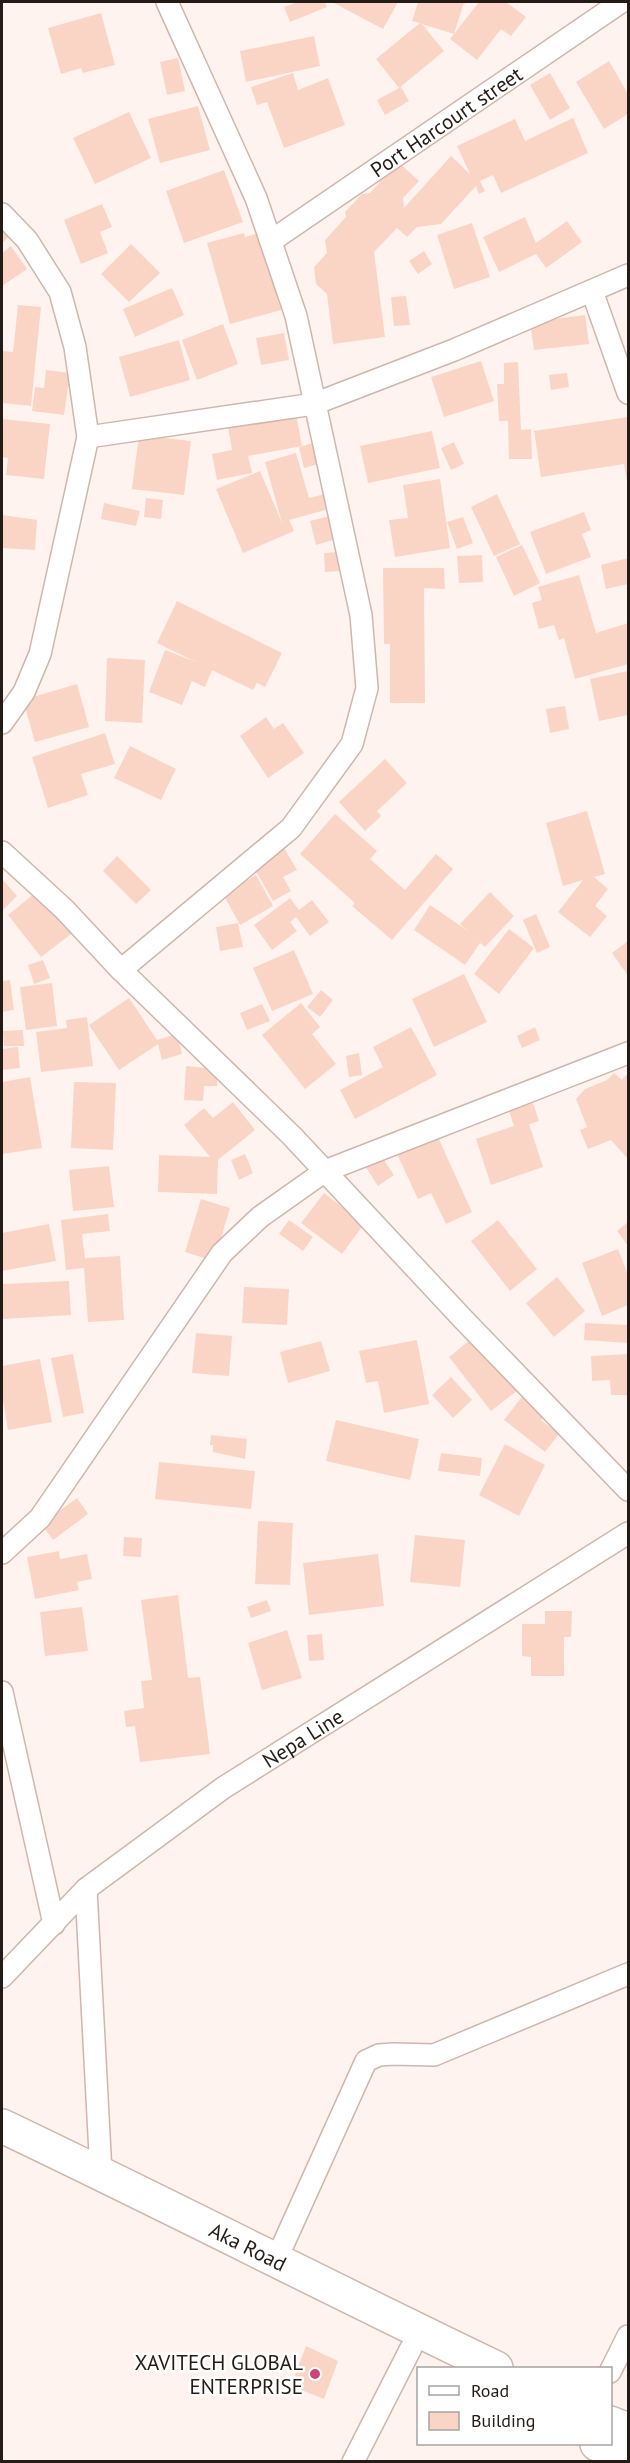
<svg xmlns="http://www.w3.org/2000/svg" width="630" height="2463" viewBox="0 0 630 2463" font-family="'PT Sans',sans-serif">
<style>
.building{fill:#fad5c6}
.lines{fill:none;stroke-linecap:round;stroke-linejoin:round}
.street-casing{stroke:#cfb6ac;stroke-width:24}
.primary-casing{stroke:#cfb6ac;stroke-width:36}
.street{stroke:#fff;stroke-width:21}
.primary{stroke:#fff;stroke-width:33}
.poi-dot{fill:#cd437b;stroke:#fff;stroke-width:2}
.labels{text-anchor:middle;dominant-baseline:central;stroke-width:5;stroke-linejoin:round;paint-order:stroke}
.street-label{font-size:21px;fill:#241b17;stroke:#fff}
.poi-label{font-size:21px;fill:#241b17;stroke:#fff;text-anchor:end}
</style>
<rect width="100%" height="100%" fill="#fef3ef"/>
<path class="building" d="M298,2H325L327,7L290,22L284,7Z
M332,2H398L383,29Z
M418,2H467L463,5L454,34L422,24L444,51L399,88L376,59L420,23L412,21Z
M479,2H506L526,17L511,36L501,29L477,60L450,39Z
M101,13L115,65L83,73L81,68L61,74L48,28Z
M314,36L320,66L246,82L240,51Z
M178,58L185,91L167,95L160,62Z
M609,61L628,94V114L604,129L576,82Z
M293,73L298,90L328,78L345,125L284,148L267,102L257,105L251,87Z
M550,73L570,108L550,120L530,85Z
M401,87L409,101L385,115L377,100Z
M198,106L210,150L160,163L148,119Z
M129,112L151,158L95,184L73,138Z
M573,118L588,153L501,193L493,175L480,181L485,191L479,194L476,186L441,224L417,227L407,237L397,228L374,252L385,337L333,344L327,294L316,284L314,267L327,253L325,240L346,217L345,212L362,194L370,193L398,162L419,181L403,198L404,208L451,156L470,174L457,146L515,119L525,141Z
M224,170L243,222L184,243L166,191Z
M102,204L112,227L100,232L108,253L81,264L64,220Z
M525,217L536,243L567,221L582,242L546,268L536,254L499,272L483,237Z
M472,223L490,277L454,289L437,235Z
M2,227L9,237L2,243Z
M244,233L245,237L259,233L281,310L230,324L207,243Z
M131,244L160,273L129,302L101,274Z
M11,246L27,269L2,286V253Z
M424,251L432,264L418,274L409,261Z
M172,288L184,315L135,337L123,309Z
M406,296L410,325L394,326L391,297Z
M18,305L41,307L31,406L2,403V351L13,352Z
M585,315L589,344L534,350L530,322Z
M223,324L238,364L197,380L182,340Z
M284,333L289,360L261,365L256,338Z
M179,340L190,380L130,397L119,357Z
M481,361L494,401L444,417L431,377Z
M518,362L521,430L531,429L532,459H509L508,421H499L497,384H504V363Z
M46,370L70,373L64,415L32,411L35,387L44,388Z
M567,373L569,387L551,390L549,375Z
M296,414L302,446L248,456L252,473L217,480L212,454L232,450L228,427Z
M628,417V488L624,464L541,477L534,431Z
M2,419L50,424L44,479L6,475L8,458L2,457Z
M432,431L440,468L368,483L360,446Z
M139,435L191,441L184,495L132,489Z
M454,442L464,464L451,470L441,448Z
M313,443L318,464L304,468L299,447Z
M296,453L309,498L325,494L329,509L289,520L294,531L243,553L216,489L260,471L282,523L265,462Z
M440,479L450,548L395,557L389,520L408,518L403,485Z
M497,494L520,544L494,556L471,507Z
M146,498L163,500L161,519L144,517Z
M104,503L140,511L136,526L101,519Z
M584,512L591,530L582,534L591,557L546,574L530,532Z
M2,515L37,520L35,550L2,548Z
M330,516L336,539L316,545L310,521Z
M463,517L473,543L457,549L447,522Z
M522,545L540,583L514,596L496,557Z
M338,552L339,571L325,572L324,553Z
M482,555L483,582L459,583L457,556Z
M628,558V584L606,589L601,565Z
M383,568H444L445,589L424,588L425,703H390V644H384Z
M579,575L596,633L628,623V664L575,679L564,638L559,640L554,625L539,629L532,603L542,600L538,587Z
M177,601L282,653L265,687L257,683L253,690L212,670L205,687L192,681L182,705L149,692L165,650L196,662L157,643Z
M107,658L145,660L142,723L105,721Z
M628,671V715L599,721L590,679Z
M77,684L89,727L35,742L23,700Z
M565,706L569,729L550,733L546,709Z
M266,717L274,729L283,723L304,753L268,778L240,736Z
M105,733L115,764L81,774L88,795L48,808L32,757Z
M130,746L176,769L161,800L114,778Z
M385,759L407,783L377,811L381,816L365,831L339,802Z
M587,811L605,874L594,877L608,889L595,906L607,916L590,937L558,912L583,880L563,886L546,823Z
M335,814L377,851L370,859L405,890L436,854L453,869L392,940L352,906L355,903L300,854Z
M284,848L297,870L283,877L291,891L273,901L253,866Z
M117,856L151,890L136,904L103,871Z
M256,875L273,906L240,925L223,894Z
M2,879L17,896L2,911Z
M41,888L75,931L41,957L8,915Z
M490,892L514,916L485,947L480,943L465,965L414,930L430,905L468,931L460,924Z
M290,898L299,910L312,900L329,922L310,936L296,917L290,922L297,931L272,950L254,925Z
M536,914L550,947L537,953L523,920Z
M238,923L243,947L220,951L216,927Z
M509,929L534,948L499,994L474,974Z
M628,941V976L612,953Z
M294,950L313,994L272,1011L253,968Z
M43,960L50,978L34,984L28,965Z
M464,974L487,1022L434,1047L412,999Z
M10,980L14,1010L2,1012V981Z
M52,983L57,1026L26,1030L20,987Z
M321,990L333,1000L320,1017L307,1007Z
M129,998L157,1040L177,1034L182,1054L162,1060L158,1044L119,1070L89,1025Z
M301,1003L320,1027L312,1034L336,1064L305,1089L262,1035Z
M262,1004L270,1021L247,1030L240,1013Z
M87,1017L93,1066L41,1072L36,1032L67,1028L66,1020Z
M411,1027L437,1075L355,1119L340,1090L383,1067L373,1047Z
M535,1027L540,1040L522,1048L517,1036Z
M23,1030L24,1046H4L3,1031Z
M18,1047L20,1068L2,1070V1049Z
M359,1053L362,1075L349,1077L346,1056Z
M186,1066L218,1069L217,1086H204L203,1101L184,1100Z
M614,1073L622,1080L628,1073V1159L611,1140L588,1149L580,1130L587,1127L576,1099L585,1089L607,1080Z
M30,1077L42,1148L2,1154V1082Z
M74,1082L116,1083L113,1150L71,1148Z
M233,1102L255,1130L218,1160L217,1194L158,1192L159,1155L210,1157L184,1125L204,1108L213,1118Z
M533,1103L539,1121L529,1124L543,1167L491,1185L476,1139L514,1126L509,1111Z
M436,1133L472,1212L446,1224L431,1193L418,1199L396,1152Z
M245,1154L253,1173L239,1180L231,1160Z
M381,1156L394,1175L378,1186L365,1166Z
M109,1166L114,1207L73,1211L69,1170Z
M324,1193L364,1224L342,1254L301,1223Z
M201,1199L230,1208L214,1261L185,1252Z
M108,1214L110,1231L82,1234L85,1258L120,1256L124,1320L88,1322L84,1268L66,1270L61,1220Z
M289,1220L313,1237L303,1251L279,1234Z
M498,1220L537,1269L510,1291L471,1241Z
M628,1222V1246L617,1231Z
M49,1224L56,1261L2,1271V1233Z
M618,1249L628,1275V1305L602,1316L582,1263Z
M557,1277L585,1311L554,1337L526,1303Z
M69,1281L71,1315L2,1319V1284Z
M244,1287L289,1289L287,1325L242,1323Z
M585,1323L628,1325V1343L584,1340Z
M480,1332L523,1386L491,1411L449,1357Z
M196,1333L232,1336L229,1376L192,1373Z
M417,1340L429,1404L384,1413L378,1381L366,1383L359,1351Z
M321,1341L330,1371L288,1383L280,1352Z
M73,1354L84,1413L63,1417L51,1358Z
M628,1354V1395H611L610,1380L592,1381L591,1356Z
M40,1359L52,1422L8,1430L2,1394V1366Z
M451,1377L472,1400L453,1418L432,1395Z
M525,1393L548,1411L541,1420L559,1434L545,1452L504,1420Z
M336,1420L419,1439L410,1480L326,1461Z
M211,1435L247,1439L245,1459L213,1452V1445H210Z
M505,1444L545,1465L519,1516L479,1495Z
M441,1453L482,1458L480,1476L438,1471Z
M159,1462L255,1471L251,1509L155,1499Z
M77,1498L88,1514L53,1540L41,1524Z
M258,1521L293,1523L290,1585L255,1584Z
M415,1535L465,1540L460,1587L410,1582Z
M124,1537L142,1538L141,1557L123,1556Z
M59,1551L60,1559L87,1554L92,1579L77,1582L79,1590L35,1599L27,1557Z
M378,1554L384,1606L309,1615L303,1563Z
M178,1595L188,1678L200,1677L210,1754L140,1762L135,1726L126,1727L124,1711L144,1708L141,1681L152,1680L141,1600Z
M267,1600L271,1611L251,1618L247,1607Z
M82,1607L88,1651L45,1656L40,1612Z
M545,1611H572L571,1637H564V1676H531V1657L522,1656V1624H545Z
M287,1630L302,1678L262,1690L248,1643Z
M322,1634L324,1660L309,1661L307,1635Z
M306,2346L338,2361L324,2399L291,2386Z"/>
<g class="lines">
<defs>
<g id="street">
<path d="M2,214L27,240L60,292L75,347L88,437L40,654L24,692L2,723"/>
<path id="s1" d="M271,241L621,2"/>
<path d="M592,291L628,393"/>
<path d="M88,437L314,404L454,350L628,275"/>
<path d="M2,852L64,909L121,970L292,1136L463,1319L628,1490"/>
<path d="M121,970L291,828L352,744L367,688L361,615L296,316L256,198L167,2"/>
<path d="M2,1553L40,1518L222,1253L260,1217L325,1171L628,1053"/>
<path d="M2,1692L54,1924"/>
<path d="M86,1889L101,2173"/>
<path id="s2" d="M2,1977L86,1889L223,1788L628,1533"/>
<path d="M277,2258L366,2061L379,2055L393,2054L434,2055L628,1974"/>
<path d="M610,2372L628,2336"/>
<path d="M353,2462L411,2348"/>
</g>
<g id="primary">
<path id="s3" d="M2,2126C168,2205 331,2289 496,2368"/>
<path d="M610,2423L628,2430"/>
<path d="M597,2444L628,2458"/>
</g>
</defs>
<use href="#street" class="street-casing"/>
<use href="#primary" class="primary-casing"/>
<use href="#street" class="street"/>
<use href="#primary" class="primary"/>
</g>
<circle class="poi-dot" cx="315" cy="2374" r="6"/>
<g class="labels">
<g class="street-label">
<text stroke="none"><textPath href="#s1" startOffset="212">Port Harcourt street</textPath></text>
<text stroke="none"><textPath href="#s2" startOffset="386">Nepa Line</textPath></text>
<text stroke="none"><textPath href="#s3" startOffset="274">Aka Road</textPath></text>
</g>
<g class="poi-label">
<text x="303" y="2362">XAVITECH GLOBAL<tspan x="303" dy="24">ENTERPRISE</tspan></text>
</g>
</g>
<rect width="630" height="2463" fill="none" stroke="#241b17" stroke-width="6"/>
<rect x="417" y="2367" width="195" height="78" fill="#ffffff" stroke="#a7a4a2" stroke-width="1.5"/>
<rect x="429" y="2386" width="30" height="9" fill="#ffffff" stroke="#a7a4a2" stroke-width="1.5"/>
<text x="471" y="2397" font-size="18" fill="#241b17">Road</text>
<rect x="429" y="2412" width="30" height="18" fill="#fad5c6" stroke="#a7a4a2" stroke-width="1.5"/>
<text x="471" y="2427" font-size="18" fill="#241b17">Building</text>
</svg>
